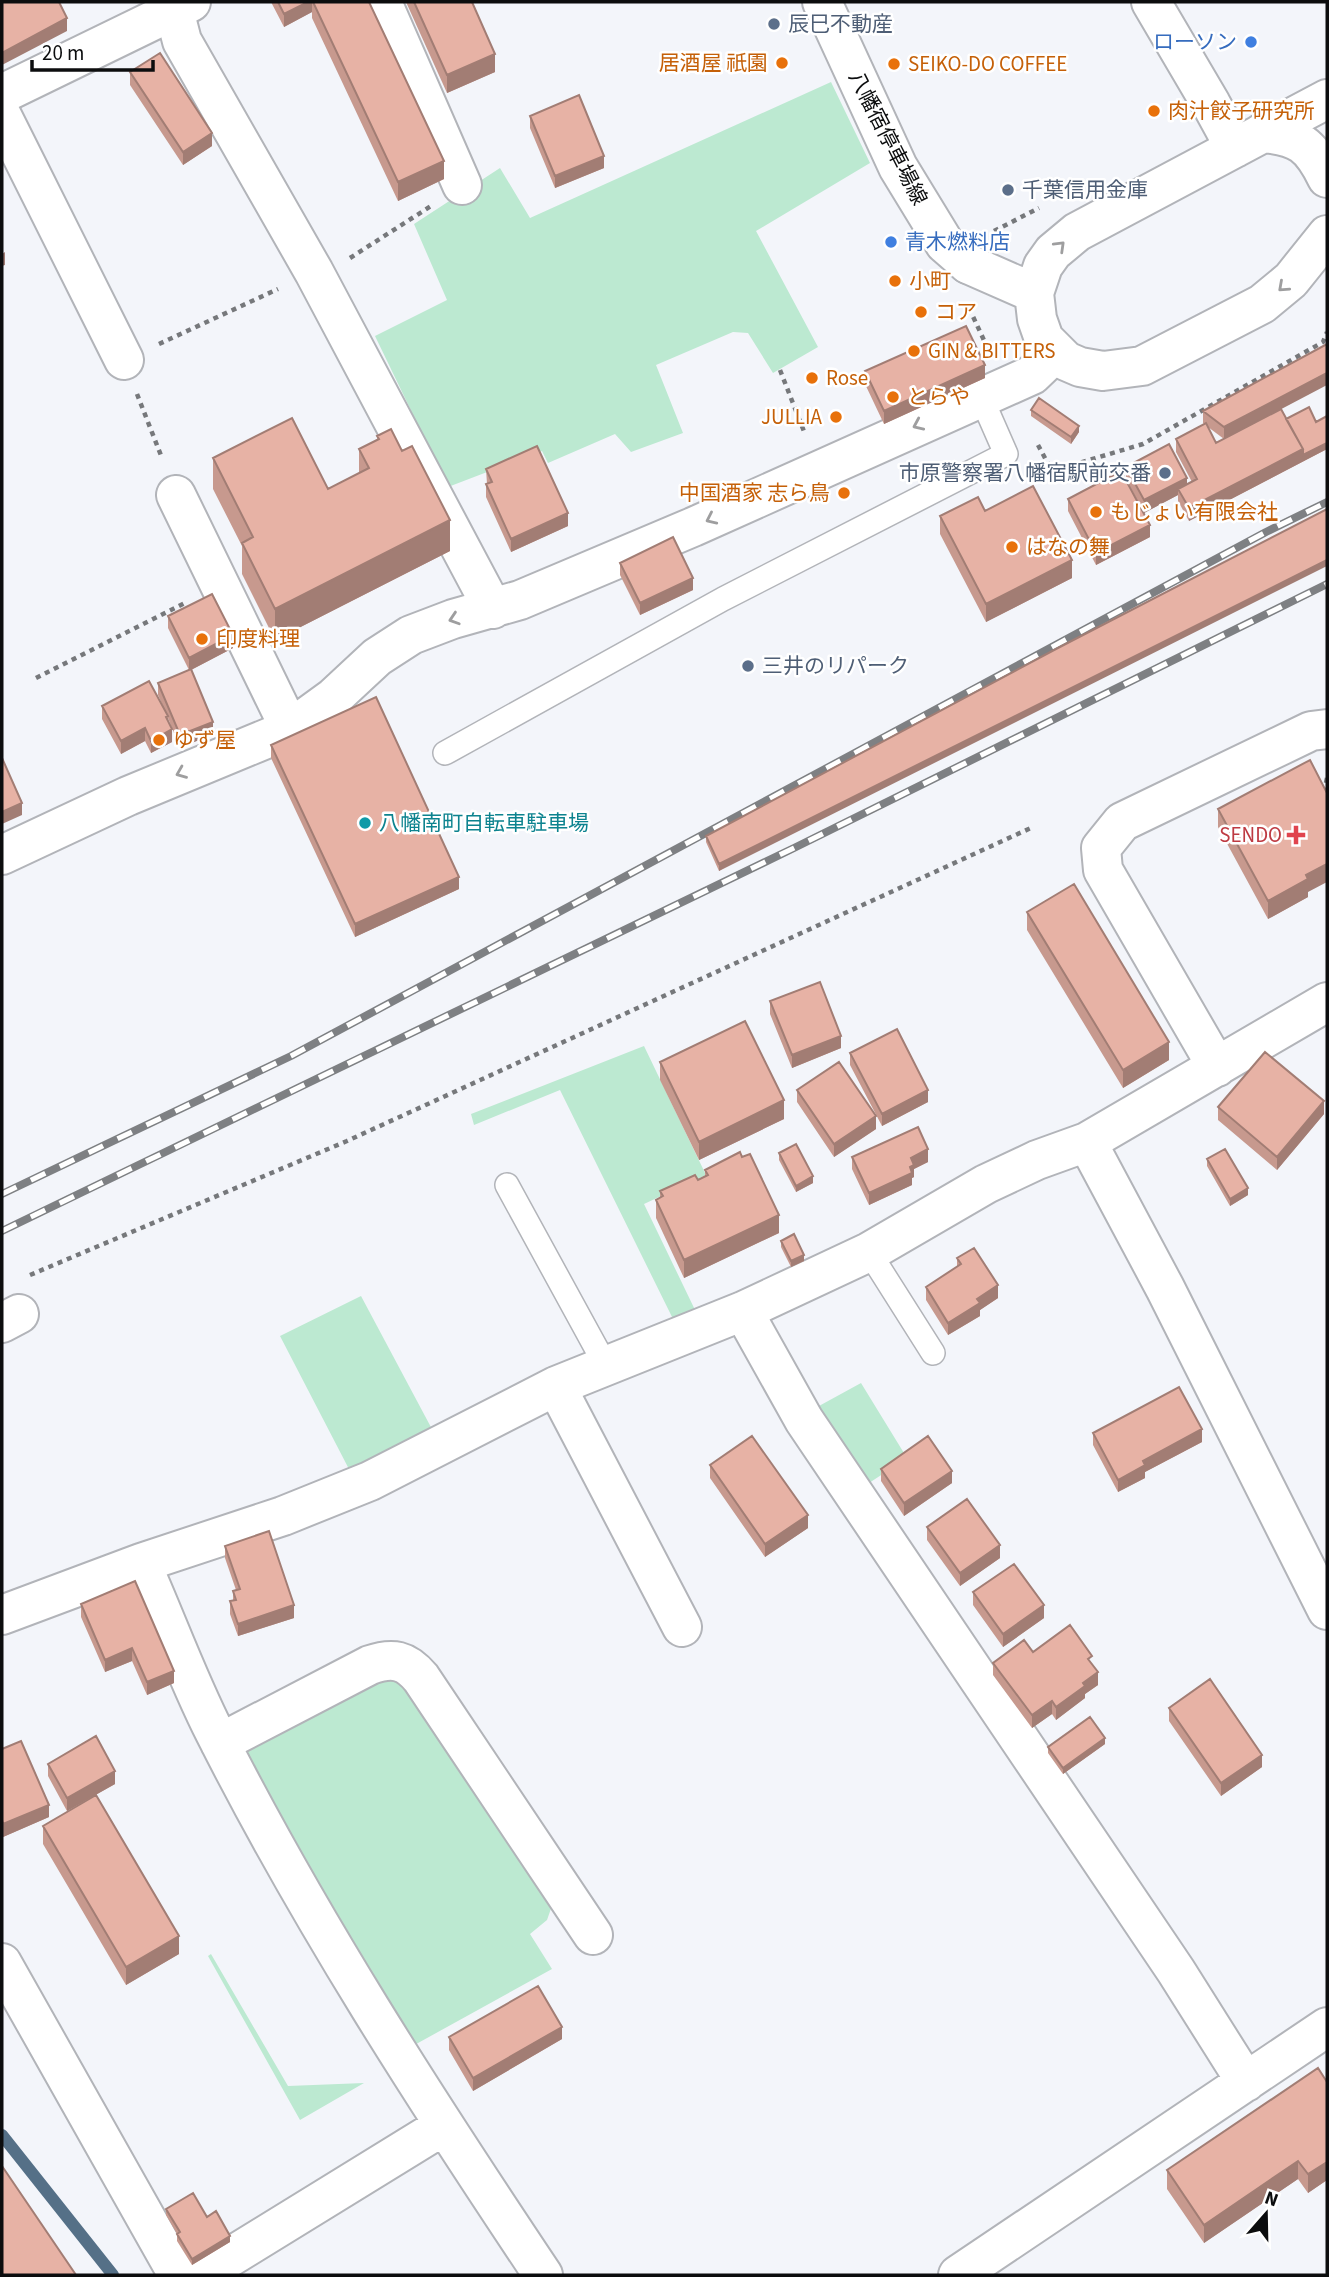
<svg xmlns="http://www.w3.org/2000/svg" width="1329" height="2277" viewBox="0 0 1329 2277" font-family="'Source Sans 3','Noto Sans JP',sans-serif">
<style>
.green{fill:#bce9d1}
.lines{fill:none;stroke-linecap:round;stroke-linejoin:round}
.stream{stroke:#557087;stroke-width:12}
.lane-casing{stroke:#b2b4b9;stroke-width:26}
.street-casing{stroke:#b2b4b9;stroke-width:42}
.secondary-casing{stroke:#b2b4b9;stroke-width:42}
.primary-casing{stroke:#b2b4b9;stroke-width:42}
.path{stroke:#76787b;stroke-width:4.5;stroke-dasharray:5 5;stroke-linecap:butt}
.lane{stroke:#fff;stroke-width:23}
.street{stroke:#fff;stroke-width:38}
.secondary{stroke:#fff;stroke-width:38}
.primary{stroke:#fff;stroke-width:38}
.rail-casing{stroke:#7e8083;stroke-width:8}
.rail{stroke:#fff;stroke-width:5;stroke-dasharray:16;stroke-linecap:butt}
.wall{fill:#c7998e;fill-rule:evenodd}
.shaded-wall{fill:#a27d74}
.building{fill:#e7b2a5;stroke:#a27d74;stroke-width:2}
.oneway{stroke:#9e9e9f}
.service-dot{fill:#5c6f8a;stroke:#fff;stroke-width:2.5}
.shop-dot{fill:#3f7fe0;stroke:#fff;stroke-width:2.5}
.food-dot{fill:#e8710a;stroke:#fff;stroke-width:2.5}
.culture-dot{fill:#0f9aa8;stroke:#fff;stroke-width:2.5}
.health-dot{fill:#e0444e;stroke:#fff;stroke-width:2.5}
.labels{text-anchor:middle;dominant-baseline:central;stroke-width:5;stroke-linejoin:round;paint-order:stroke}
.service-label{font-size:21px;fill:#4e5e75;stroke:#fff;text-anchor:start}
.shop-label{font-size:21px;fill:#366cbe;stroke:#fff;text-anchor:end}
.food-label{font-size:21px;fill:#c56008;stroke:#fff;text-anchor:start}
.street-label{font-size:21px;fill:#0c0d0e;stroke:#fff}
.culture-label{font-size:21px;fill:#0d838f;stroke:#fff;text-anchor:start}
.health-label{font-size:21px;fill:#be3a42;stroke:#fff;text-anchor:end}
</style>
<rect width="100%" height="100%" fill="#f3f5fa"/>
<path class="green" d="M831,82L870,163L756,231L818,347L773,373L748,333L733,332L656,365L683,433L631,452L615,434L548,463L542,451L448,487L375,336L447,300L414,224L500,168L530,218Z
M644,1046L706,1175L644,1204L696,1312L675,1323L560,1090L474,1125L471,1114Z
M361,1296L433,1431L351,1473L280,1336Z
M861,1383L907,1458L863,1487L808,1412Z
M399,1668L555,1897L547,1920L530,1934L552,1969L409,2048L240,1747Z
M211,1954L288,2086L364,2083L300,2120L208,1956Z"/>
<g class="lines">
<path class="stream" d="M2,2135L113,2275"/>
<defs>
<path id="lane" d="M445,753L723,599L1006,454L981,397
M507,1185L606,1366
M869,1252L933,1353"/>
<path id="street" d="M382,2L462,185
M1151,2L1211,104L1235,148
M174,10L182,41L314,272L493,609
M1327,99L1077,232L1053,252L1043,266L1034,293L1037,319L1044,339L1066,361L1080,367L1103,371L1142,366L1262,304L1291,280L1327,235
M2,116L124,360
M1262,133C1299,136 1311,145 1327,178
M968,264L1034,293
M176,495L290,729
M2,855L128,796L290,729L334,697L377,657L411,635L453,619L520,600L693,527L1032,375L1055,353
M1217,1067L1103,870L1101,848L1122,822L1311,731L1327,729
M1087,1142L1165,1288L1327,1610
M743,1311L804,1420L1176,1971L1246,2082
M2,1323L19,1314
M556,1386L682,1627
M141,1563C166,1619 187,1678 215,1733C310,1921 426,2100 543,2275
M2,1615L141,1563L283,1516L370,1481L556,1386L743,1311L869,1252L986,1184L1037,1160L1087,1142L1327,1002
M220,1743L370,1665C393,1657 406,1660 421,1678L593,1935
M2,1963L178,2275
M201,2275L443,2126
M958,2275L1327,2027"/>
<path id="secondary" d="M822,2L898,167L945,244L968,264"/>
<path id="primary" d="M2,94L191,2"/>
</defs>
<use href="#lane" class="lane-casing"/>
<use href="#street" class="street-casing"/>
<use href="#secondary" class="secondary-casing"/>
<use href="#primary" class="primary-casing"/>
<path class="path" d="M994,231L1039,208
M350,258L431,206
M969,308L989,351
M159,344L278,289
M780,370L805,434
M137,394L162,458
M1038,445L1052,471L1143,444L1323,342L1327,332
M36,678L185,603
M1327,778L1325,787L1327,791
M30,1275L347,1141L1033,827"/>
<use href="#lane" class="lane"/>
<use href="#street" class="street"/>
<use href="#secondary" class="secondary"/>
<use href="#primary" class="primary"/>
<defs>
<path id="rail" d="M2,1194L291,1056L1266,532L1327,502
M2,1231L794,848L1327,584"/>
</defs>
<use href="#rail" class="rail-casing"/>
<use href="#rail" class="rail"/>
</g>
<path class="wall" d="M271,2H369L444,179L398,201L312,18V12L284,27Z
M406,2H472L495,72L447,93Z
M130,72L212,146L183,165L130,85Z
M530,116L604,168L555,188L530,128Z
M865,371L985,378L884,424L865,384Z
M1281,409L1286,419L1316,422L1327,416V449L1189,521L1178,501V495L1144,513L1126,479V467L1187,484L1192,482L1176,452V439L1204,424L1203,423V411ZM1208,427L1224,439L1216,443Z
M1031,410L1079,432L1071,444L1031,416Z
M377,436L450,551L275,640L242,574V546L213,489V458L328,489L359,473V449L377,440Z
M486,469L568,526L511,552L486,497V484H487Z
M1068,499L1150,537L1096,565L1068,511Z
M985,511L1072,578L986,622L940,534V516Z
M620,563L693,590L640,615L620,575Z
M168,616L233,648L191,670L213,734L180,748L168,718L172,742L151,753L145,741L121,754L102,719V706H163L158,695V683L189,670L168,628Z
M1056,649L719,871L706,842V836Z
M271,745L459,889L355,937L271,758Z
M1218,809L1308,892V897L1268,919L1218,827Z
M1027,912L1169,1060L1123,1088L1027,930Z
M770,1001L841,1048L792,1068L770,1014Z
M850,1053L928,1102L882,1126L850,1065Z
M660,1062L784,1119L699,1160L660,1080Z
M797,1090L876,1129L834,1157L797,1102Z
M1218,1107L1324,1114L1277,1170L1218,1120Z
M779,1153L813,1183L796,1192L779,1160Z
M852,1157L928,1162L914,1169V1177L912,1178V1185L869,1205L852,1169Z
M1207,1159L1248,1195L1230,1206L1207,1166Z
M705,1170L779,1233L684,1278L656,1218V1200L660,1198V1191L698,1180L705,1177Z
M781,1241L804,1261L791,1267L781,1247Z
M957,1258L998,1298L980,1310V1316L948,1335L926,1300V1287L957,1267Z
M1093,1433L1202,1442L1145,1472V1478L1118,1492L1093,1445Z
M710,1465L808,1528L765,1557L710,1478Z
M881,1469L952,1483L904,1516L881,1481Z
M927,1527L1000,1558L960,1586L927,1540Z
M225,1546L294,1618L238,1636L230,1614V1601H233V1591L236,1590L225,1558Z
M973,1592L1044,1618L1003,1647L973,1605Z
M81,1604L174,1683L147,1695L132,1661L105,1672L81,1617Z
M1033,1652L1092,1664L1098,1685L1085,1694V1698L1056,1720L1052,1714L1032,1728L993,1675V1663Z
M1169,1708L1262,1767L1221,1796L1169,1721Z
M1105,1744L1063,1774L1048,1753V1747Z
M2,1749L49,1817L3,1837L2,1833Z
M48,1764L115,1784L67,1811L48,1776Z
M43,1826L179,1954L126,1985L43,1844Z
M449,2037L562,2039L473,2091L449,2050Z
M1327,2082V2180L1308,2193L1298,2179L1204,2243L1167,2189V2170Z
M166,2209L230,2242L192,2265L177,2241V2234L166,2215Z"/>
<path class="shaded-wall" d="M308,2H312V12L284,27V14Z
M67,18V31L2,65V53Z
M495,54V72L447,93V75Z
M212,133V146L183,165V152Z
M604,156V168L555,188V176Z
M444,161V179L398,201V182Z
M5,252V265L2,266V254Z
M985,365V378L884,424V411Z
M1327,373V385L1224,439V427Z
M1079,426V432L1071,444V437Z
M1327,443V449L1189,521V508L1303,449Z
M1187,478V491L1178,489V495L1144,513V500Z
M568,513V526L511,552V539Z
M450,520V551L275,640V609Z
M1150,525V537L1096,565V553Z
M1072,560V578L986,622V604Z
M1327,560V566L719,871V864Z
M693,578V590L640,615V603Z
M233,635V648L189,671V658Z
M213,722V734L180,748V735Z
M145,728V741L121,754V741Z
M172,729V742L151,753V741Z
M22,803V815L2,824V812Z
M1327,864V882L1308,892V897L1268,919V901L1306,875Z
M459,877V889L355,937V924Z
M841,1036V1048L792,1068V1055Z
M1169,1042V1060L1123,1088V1070Z
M928,1090V1102L882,1126V1114Z
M784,1100V1119L699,1160V1142Z
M1324,1101V1114L1277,1170V1157Z
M876,1116V1129L834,1157V1144Z
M928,1149V1162L914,1169V1177L912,1178V1185L869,1205V1193L911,1158Z
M813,1176V1183L796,1192V1186Z
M1248,1188V1195L1230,1206V1199Z
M779,1215V1233L684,1278V1260Z
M804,1255V1261L791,1267V1261Z
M998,1285V1298L980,1310V1316L948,1335V1323L977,1299Z
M1202,1429V1442L1145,1472V1478L1118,1492V1480L1143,1461Z
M952,1471V1483L904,1516V1503Z
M808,1515V1528L765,1557V1544Z
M1000,1545V1558L960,1586V1573Z
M294,1605V1618L238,1636V1624Z
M1044,1605V1618L1003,1647V1634Z
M132,1648V1661L105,1672V1660Z
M174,1671V1683L147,1695V1682Z
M1098,1672V1685L1085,1694V1698L1056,1720V1707L1083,1683Z
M1052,1701V1714L1032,1728V1715Z
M1105,1738V1744L1063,1774V1768Z
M1262,1755V1767L1221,1796V1783Z
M115,1771V1784L67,1811V1798Z
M49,1805V1817L3,1837V1824Z
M179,1936V1954L126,1985V1967Z
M562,2027V2039L473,2091V2078Z
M1298,2161V2179L1204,2243V2225Z
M1327,2162V2180L1308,2193V2174Z
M230,2236V2242L192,2265V2259Z"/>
<path class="building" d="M2,2H59L67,18L2,53Z
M278,2H308L284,14Z
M313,2H369L444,161L398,182Z
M414,2H472L495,54L447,75Z
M160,53L212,133L183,152L130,72Z
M579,95L604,156L555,176L530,116Z
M966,326L985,365L884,411L865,371Z
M1327,344V373L1224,427L1203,411Z
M1039,398L1079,426L1071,437L1031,410Z
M1309,407L1316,422L1327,416V443L1303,455V449L1286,419Z
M1281,409L1303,449L1189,508L1178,489L1197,479L1176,439L1206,423L1216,443Z
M292,418L328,489L369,468L359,449L379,439L377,436L391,429L402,451L412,446L450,520L275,609L242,543L253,537L213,458Z
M1169,444L1187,478L1144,500L1126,467Z
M537,446L568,513L511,539L486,484L492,482L486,469Z
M1121,471L1150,525L1096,553L1068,499Z
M1033,486L1072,560L986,604L940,516L978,497L985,511Z
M1327,509V560L719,864L706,836L1056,649Z
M673,537L693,578L640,603L620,563Z
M212,594L233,635L189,658L168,616Z
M191,669L213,722L180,735L158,683Z
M149,681L168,716L166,717L172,729L151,741L145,728L121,741L102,706Z
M376,697L459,877L355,924L271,745Z
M2,758L22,803L2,812Z
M1310,760L1327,793V864L1306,875L1308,879L1268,901L1218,809Z
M1074,884L1169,1042L1123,1070L1027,912Z
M820,982L841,1036L792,1055L770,1001Z
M745,1021L784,1100L699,1142L660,1062Z
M897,1029L928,1090L882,1114L850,1053Z
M1265,1052L1324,1101L1277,1157L1218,1107Z
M839,1062L876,1116L834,1144L797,1090Z
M918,1127L928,1149L911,1158L914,1165L910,1167L912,1173L869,1193L852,1157Z
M796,1144L813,1176L796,1186L779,1153Z
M1225,1149L1248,1188L1230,1199L1207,1159Z
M740,1152L742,1157L750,1154L779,1215L684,1260L656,1200L663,1196L660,1191L695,1175L698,1180L708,1175L705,1170Z
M794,1234L804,1255L791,1261L781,1241Z
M974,1248L998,1285L977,1299L980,1303L948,1323L926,1287L961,1264L957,1258Z
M1179,1387L1202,1429L1143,1461L1145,1465L1118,1480L1093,1433Z
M752,1436L808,1515L765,1544L710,1465Z
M928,1436L952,1471L904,1503L881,1469Z
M967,1499L1000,1545L960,1573L927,1527Z
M269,1531L294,1605L238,1624L230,1601L236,1600L233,1591L240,1589L225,1546Z
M1014,1564L1044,1605L1003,1634L973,1592Z
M135,1581L174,1671L147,1682L132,1648L105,1660L81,1604Z
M1070,1625L1092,1656L1088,1659L1098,1672L1083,1683L1085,1686L1056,1707L1052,1701L1032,1715L993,1663L1024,1640L1033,1652Z
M1210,1679L1262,1755L1221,1783L1169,1708Z
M1090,1717L1105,1738L1063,1768L1048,1747Z
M96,1736L115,1771L67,1798L48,1764Z
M21,1741L49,1805L3,1824L2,1820V1749Z
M96,1795L179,1936L126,1967L43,1826Z
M538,1986L562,2027L473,2078L449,2037Z
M1318,2068L1327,2082V2162L1308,2174L1298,2161L1204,2225L1167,2170Z
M2,2166L76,2275H2Z
M193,2193L207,2217L216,2211L230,2236L192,2259L177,2234L180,2232L166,2209Z"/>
<defs><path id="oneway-chevron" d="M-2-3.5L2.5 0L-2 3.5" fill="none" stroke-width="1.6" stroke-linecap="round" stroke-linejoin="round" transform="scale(1.75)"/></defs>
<g class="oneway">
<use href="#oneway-chevron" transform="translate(1060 246) rotate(-44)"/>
<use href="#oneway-chevron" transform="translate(1283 287) rotate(138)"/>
<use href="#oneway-chevron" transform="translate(918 425) rotate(156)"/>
<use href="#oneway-chevron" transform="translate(711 519) rotate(155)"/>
<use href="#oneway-chevron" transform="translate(454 619) rotate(162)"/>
<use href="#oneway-chevron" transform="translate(181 773) rotate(158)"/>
</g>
<g class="service-dot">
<circle cx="774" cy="24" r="7"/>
<circle cx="1008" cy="190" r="7"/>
<circle cx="1165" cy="473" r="7"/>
<circle cx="748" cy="666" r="7"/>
</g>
<g class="shop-dot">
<circle cx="1251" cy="42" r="7"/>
<circle cx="891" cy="242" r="7"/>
</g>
<g class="food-dot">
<circle cx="782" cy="63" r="7"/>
<circle cx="894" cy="64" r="7"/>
<circle cx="1154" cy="111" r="7"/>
<circle cx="895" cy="281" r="7"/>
<circle cx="921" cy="312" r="7"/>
<circle cx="914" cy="351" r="7"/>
<circle cx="812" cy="378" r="7"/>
<circle cx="893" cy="397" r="7"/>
<circle cx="836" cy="417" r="7"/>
<circle cx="844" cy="493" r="7"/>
<circle cx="1096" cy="512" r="7"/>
<circle cx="1012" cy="547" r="7"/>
<circle cx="202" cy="639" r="7"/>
<circle cx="159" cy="740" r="7"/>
</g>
<circle class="culture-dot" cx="365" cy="823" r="7"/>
<path class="health-dot" d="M1292.5 824.5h7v7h7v7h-7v7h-7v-7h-7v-7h7z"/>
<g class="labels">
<g class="service-label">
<text x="788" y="24">辰巳不動産</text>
<text x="1022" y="190">千葉信用金庫</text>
<text x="1151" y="473" text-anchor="end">市原警察署八幡宿駅前交番</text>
<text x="762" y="666">三井のリパーク</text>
</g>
<g class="shop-label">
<text x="1237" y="42">ローソン</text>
<text x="905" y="242" text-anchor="start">青木燃料店</text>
</g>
<g class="food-label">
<text x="768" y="63" text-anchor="end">居酒屋 祇園</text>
<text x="908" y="64">SEIKO-DO COFFEE</text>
<text x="1168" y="111">肉汁餃子研究所</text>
<text x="909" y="281">小町</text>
<text x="935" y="312">コア</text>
<text x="928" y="351">GIN &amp; BITTERS</text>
<text x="826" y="378">Rose</text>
<text x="907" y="397">とらや</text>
<text x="822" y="417" text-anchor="end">JULLIA</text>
<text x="830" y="493" text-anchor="end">中国酒家 志ら鳥</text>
<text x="1110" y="512">もじょい有限会社</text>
<text x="1026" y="547">はなの舞</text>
<text x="216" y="639">印度料理</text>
<text x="173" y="740">ゆず屋</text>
</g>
<g class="street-label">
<text transform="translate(888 138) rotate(63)">八幡宿停車場線</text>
</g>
<g class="culture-label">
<text x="379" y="823">八幡南町自転車駐車場</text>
</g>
<g class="health-label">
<text x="1282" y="835">SENDO</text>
</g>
</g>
<rect width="1329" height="2277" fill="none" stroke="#0c0d0e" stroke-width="7"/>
<g transform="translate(1266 2214) rotate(20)" stroke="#ffffff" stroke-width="5" paint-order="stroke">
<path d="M0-5L12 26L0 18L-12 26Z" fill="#0c0d0e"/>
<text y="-10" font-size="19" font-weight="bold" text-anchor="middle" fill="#0c0d0e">N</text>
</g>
<path d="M32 60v10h121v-10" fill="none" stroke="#0c0d0e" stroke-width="3.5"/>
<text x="42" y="60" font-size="21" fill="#0c0d0e" stroke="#ffffff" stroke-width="5" paint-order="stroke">20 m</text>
</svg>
